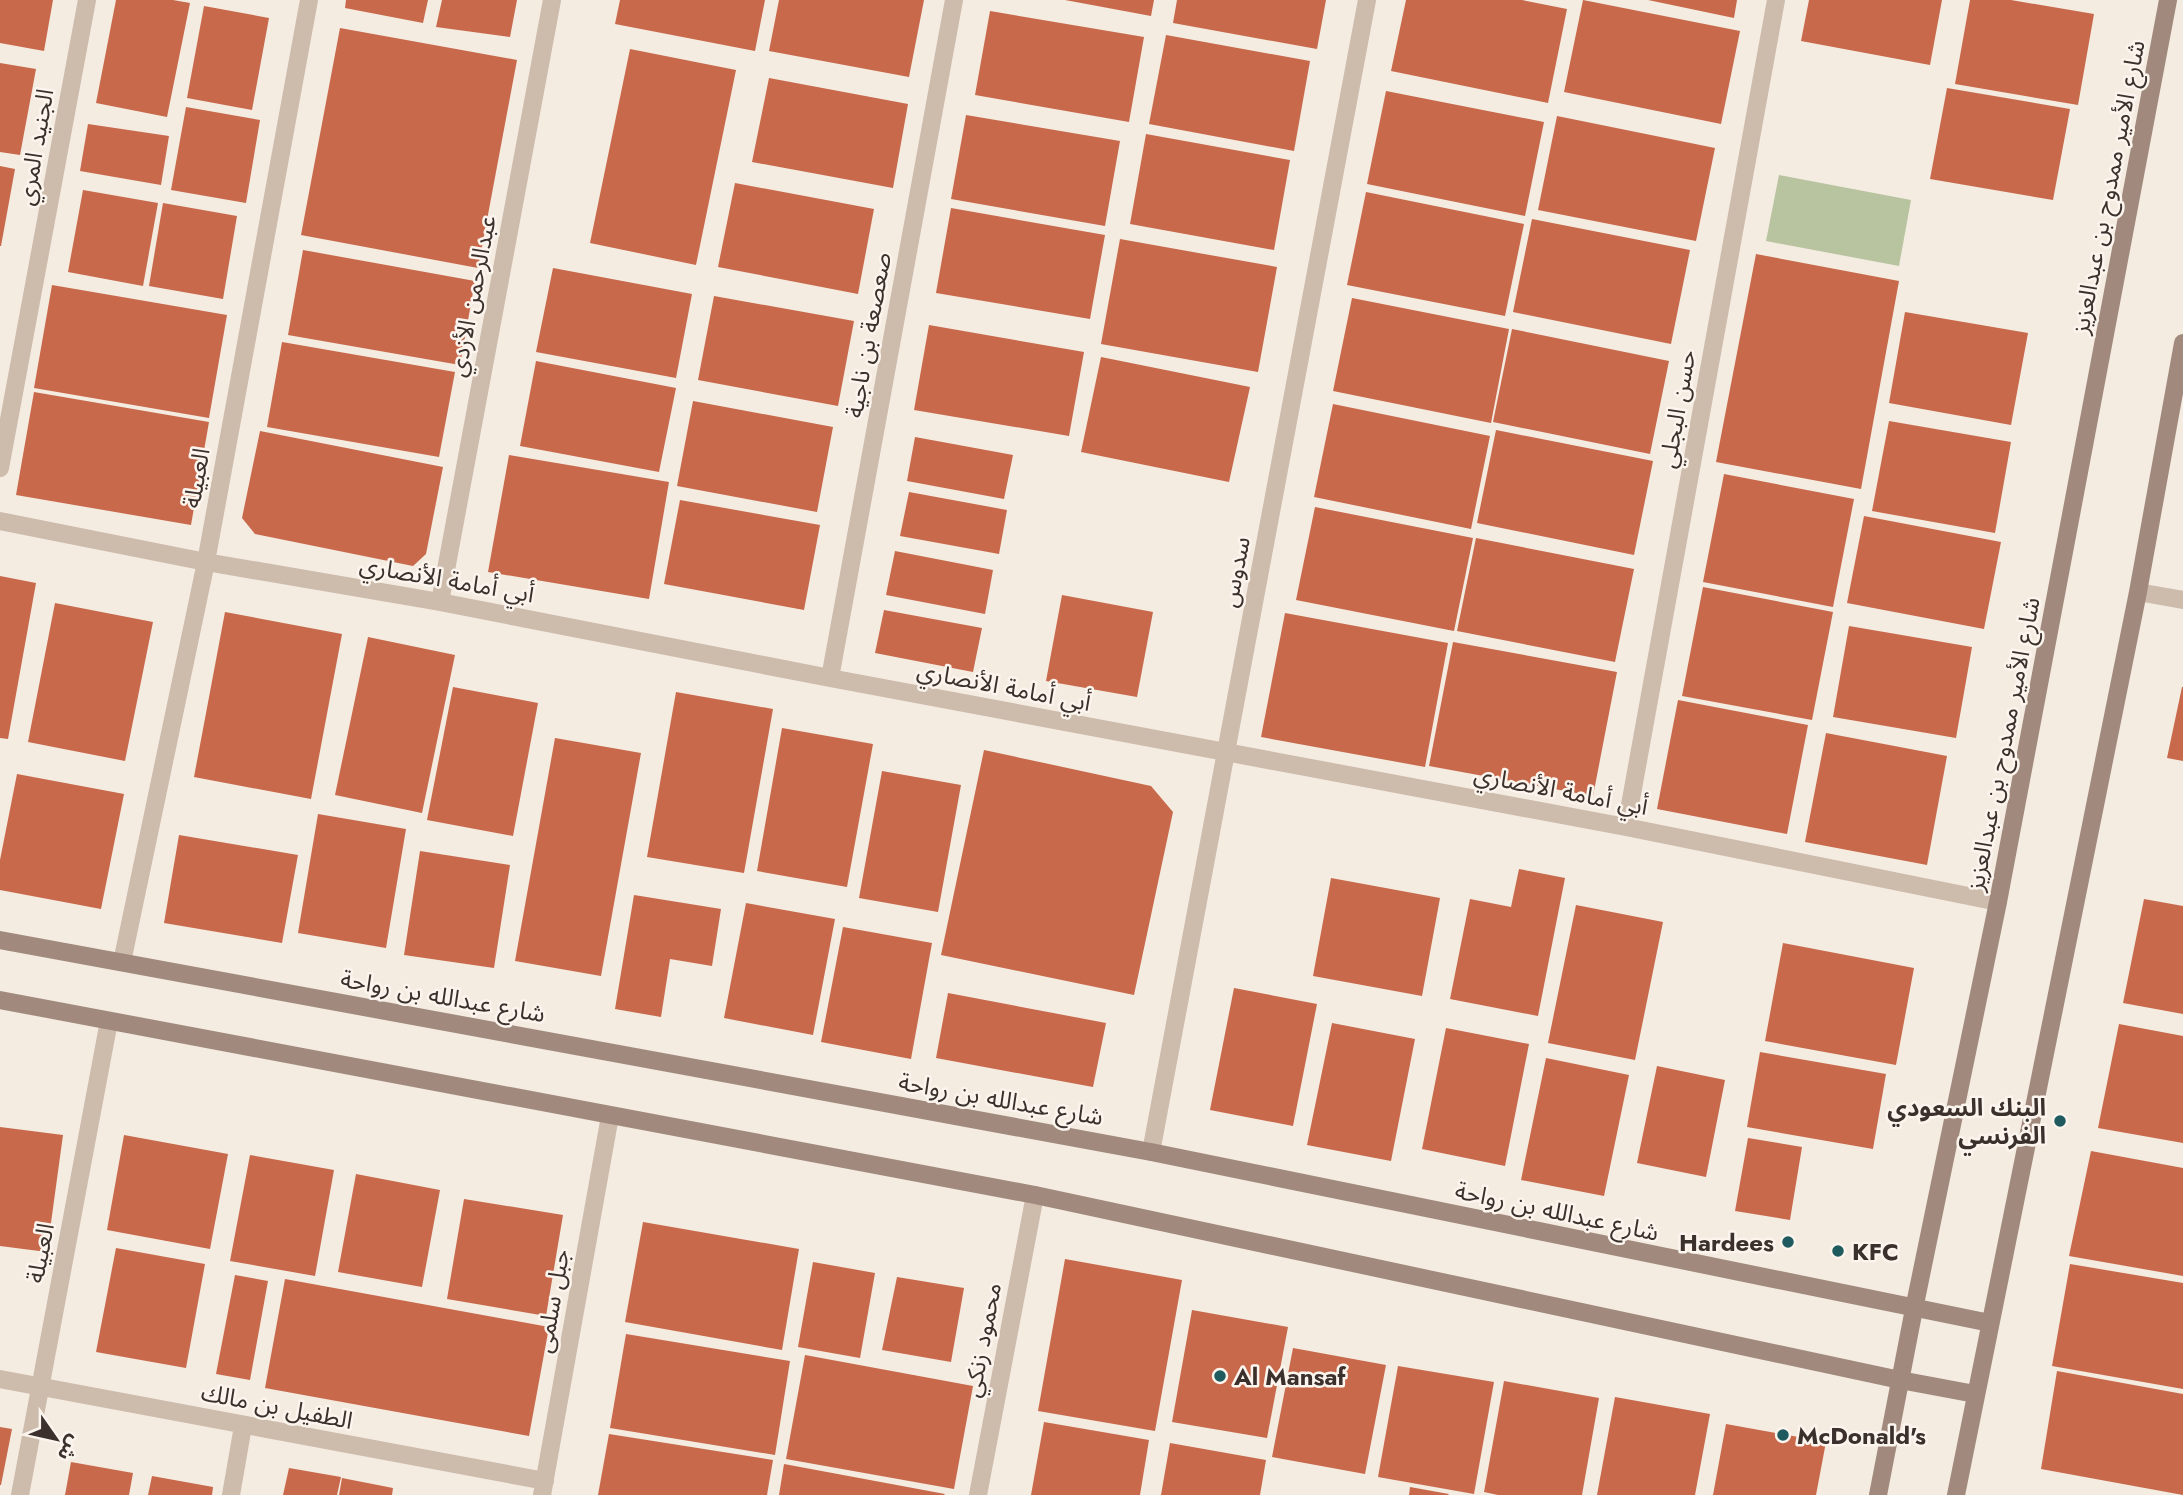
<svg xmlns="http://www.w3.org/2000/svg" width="2183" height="1495" viewBox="0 0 2183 1495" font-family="Jost,'Noto Sans Arabic',sans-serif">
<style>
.green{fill:#b8c4a0}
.building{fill:#c8694b}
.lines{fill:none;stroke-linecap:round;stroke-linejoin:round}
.lane{stroke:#cdbbac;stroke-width:18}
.street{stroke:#cdbbac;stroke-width:18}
.secondary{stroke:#a18a7d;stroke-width:18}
.poi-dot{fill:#1f5a5e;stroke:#fbf5ee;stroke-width:2.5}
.labels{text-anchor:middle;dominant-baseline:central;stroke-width:5;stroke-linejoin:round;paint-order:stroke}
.street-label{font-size:24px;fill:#3b302b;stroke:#fbf5ee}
.poi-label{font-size:24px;font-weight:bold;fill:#3b302b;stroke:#fbf5ee;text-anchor:start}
</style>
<rect width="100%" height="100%" fill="#f4ebe1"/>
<path class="green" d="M1779,175L1911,200L1899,266L1766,241Z"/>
<path class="building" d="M0,0H53L44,51L0,43Z
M116,0H173L190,3L167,117L96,103Z
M346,0H428L423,23L345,8Z
M442,0H517L510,37L436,27Z
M620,0H765L755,51L615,24Z
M779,0H924L909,77L769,51Z
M1065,0H1154L1151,16Z
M1177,0H1326L1317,49L1173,23Z
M1406,0H1522L1567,9L1548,103L1391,71Z
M1583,0L1740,31L1721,124L1564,92Z
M1648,0H1737L1734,18Z
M1809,0H1942L1930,65L1801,41Z
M1970,0H2011L2094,14L2078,105L1955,84Z
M204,6L269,18L252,110L187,98Z
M990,11L1144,37L1129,122L975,95Z
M340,28L517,60L478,268L301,235Z
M1166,35L1310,61L1294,151L1149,124Z
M630,49L736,70L696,265L590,243Z
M0,63L36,69L20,155L0,152Z
M769,78L908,104L893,188L752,162Z
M1947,88L2070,109L2053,200L1930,179Z
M1386,91L1544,122L1525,216L1367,184Z
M186,107L260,120L246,203L171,190Z
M966,115L1120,141L1105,226L951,199Z
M1557,116L1715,148L1696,241L1538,210Z
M88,124L169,136L161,185L80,171Z
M1146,134L1290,160L1274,250L1130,224Z
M0,166L15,169L1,246H0Z
M735,183L874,209L858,294L718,267Z
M83,190L158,203L143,286L68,272Z
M1366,192L1524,224L1505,316L1347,285Z
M163,203L237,216L223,299L149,286Z
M951,208L1105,235L1090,319L936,293Z
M1532,219L1690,250L1671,344L1513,312Z
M1120,239L1277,267L1258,372L1101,344Z
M303,250L475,281L460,365L288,335Z
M1756,254L1899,281L1861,489L1716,462Z
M553,268L692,294L676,378L536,352Z
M52,285L227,315L209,418L34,388Z
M714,296L854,321L838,406L698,380Z
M1352,298L1509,329L1491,423L1333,391Z
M1905,312L2028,333L2011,425L1889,403Z
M929,325L1084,352L1069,436L914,410Z
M1512,329L1669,361L1650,454L1493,422Z
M282,342L455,372L439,457L267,427Z
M1101,357L1250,387L1229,482L1081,452Z
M536,361L676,388L659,472L520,446Z
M34,392L209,422L191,525L16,495Z
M693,401L833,427L817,512L677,486Z
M1333,404L1490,436L1471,529L1314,497Z
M1889,421L2011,442L1995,533L1872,511Z
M1496,430L1653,461L1634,555L1477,523Z
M260,431L443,467L426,554L413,566L255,534L242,518Z
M915,437L1013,455L1004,499L907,481Z
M509,455L669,482L649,599L488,572Z
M1724,474L1854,499L1833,607L1703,582Z
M909,492L1007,510L999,554L900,536Z
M680,500L820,525L804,610L664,584Z
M1315,507L1473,538L1454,631L1296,600Z
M1864,516L2001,542L1984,629L1847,603Z
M1476,538L1634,569L1615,662L1457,631Z
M895,551L993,570L985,614L886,595Z
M0,576L36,583L8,739L0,738Z
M1703,587L1833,612L1812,720L1682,696Z
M1062,595L1153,612L1137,697L1046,681Z
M55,603L153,622L125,761L28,742Z
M884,610L982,628L973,672L875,653Z
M225,612L342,634L311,799L194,777Z
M1285,613L1448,643L1425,767L1261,737Z
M1849,626L1972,647L1956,738L1833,717Z
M368,637L455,655L422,813L335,795Z
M1453,642L1617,672L1593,796L1429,766Z
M453,687L538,703L513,836L427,820Z
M2182,687H2183V761L2167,758Z
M676,692L773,709L744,873L647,857Z
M1678,700L1808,725L1787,834L1657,809Z
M782,728L873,744L847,887L757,871Z
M1826,733L1947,756L1927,865L1805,842Z
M555,738L641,753L601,976L515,961Z
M984,750L1151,786L1173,812L1134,995L941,955Z
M882,771L961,785L938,912L859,898Z
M17,774L124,794L101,909L0,890V860Z
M318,814L406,829L386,948L298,933Z
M179,835L298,855L282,943L164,923Z
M420,851L510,865L494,968L404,955Z
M1519,869L1565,878L1538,1016L1450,999L1470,899L1511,907Z
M1331,878L1440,898L1422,996L1313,976Z
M634,895L721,909L712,966L670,959L661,1017L615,1009Z
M2144,899L2183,906V1014L2123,1003Z
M746,903L835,919L813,1035L724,1018Z
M1576,905L1663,922L1635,1060L1548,1043Z
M843,927L932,943L911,1059L821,1042Z
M1783,943L1914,968L1896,1065L1765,1041Z
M1234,988L1317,1004L1293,1126L1210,1110Z
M948,993L1106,1023L1093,1087L936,1058Z
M1332,1023L1415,1039L1391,1161L1307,1145Z
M2119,1024L2183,1036V1143L2098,1128Z
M1446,1028L1529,1044L1505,1166L1422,1149Z
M1760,1052L1886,1074L1873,1149L1747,1127Z
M1546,1058L1629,1075L1604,1196L1521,1180Z
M1657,1066L1725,1080L1706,1177L1637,1163Z
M0,1127L63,1135L47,1252L0,1246Z
M124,1135L228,1154L210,1249L107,1230Z
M1748,1138L1802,1147L1790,1220L1735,1211Z
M2091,1151L2183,1168V1276L2069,1256Z
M250,1155L334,1170L315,1276L230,1261Z
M356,1174L440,1190L422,1287L338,1272Z
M464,1199L563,1215L546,1316L447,1299Z
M643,1222L799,1249L782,1350L625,1322Z
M116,1248L205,1264L186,1368L96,1352Z
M1065,1259L1182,1280L1155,1431L1038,1411Z
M813,1262L875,1273L860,1358L798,1347Z
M2070,1264L2183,1283V1389L2052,1366Z
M235,1275L268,1281L250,1380L216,1374Z
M897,1277L964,1288L951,1362L882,1350Z
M285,1279L549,1327L529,1436L265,1388Z
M1192,1310L1288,1327L1267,1438L1172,1422Z
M626,1334L790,1361L775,1455L610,1428Z
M1293,1348L1386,1365L1365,1474L1272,1457Z
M805,1355L973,1386L954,1489L786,1459Z
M1398,1366L1494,1382L1474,1494L1378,1477Z
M2057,1371L2183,1394V1495L2041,1469Z
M1504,1381L1599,1398L1582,1495H1498L1484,1492Z
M1615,1397L1710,1414L1695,1495H1597Z
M1044,1422L1149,1440L1140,1495H1031Z
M1726,1424L1826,1442L1816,1495H1713Z
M0,1427L12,1429L1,1485H0Z
M609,1434L773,1460L767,1495H598Z
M1170,1443L1266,1460L1260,1495H1161Z
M71,1462L133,1473L129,1495H65Z
M784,1464L945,1494L944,1495H779Z
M289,1468L341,1477L337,1495H283Z
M152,1476L213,1487L212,1495H148Z
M342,1478L393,1488L392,1495H339Z
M1410,1487L1449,1494L1448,1495H1409Z"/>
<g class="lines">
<path class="lane" d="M2138,592L2183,600"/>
<path class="street" d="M0,468L87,0
M0,521L206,562L440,602L830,678L1626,827L1998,902
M440,602L552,0
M830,678L954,0
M1626,827L1776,0
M122,962L206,562L309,0
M1151,1152L1367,0
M0,1379L545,1481
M20,1495L109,1021
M231,1495L243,1426
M542,1495L610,1116
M978,1495L1035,1195"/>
<path class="secondary" d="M0,940L1151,1152L1990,1323
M0,1000L1035,1195L1900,1380L1975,1394
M1878,1495L1914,1309L1998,902L2168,0
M1956,1495L2138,592L2183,343"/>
</g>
<g class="poi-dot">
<circle cx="2060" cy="1121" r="7"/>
<circle cx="1788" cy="1242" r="7"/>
<circle cx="1838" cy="1251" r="7"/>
<circle cx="1220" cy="1376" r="7"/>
<circle cx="1783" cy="1435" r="7"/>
</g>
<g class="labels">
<g class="street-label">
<text transform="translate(35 147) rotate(-80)">الجنيد المري</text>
<text transform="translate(2108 187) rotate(-79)">شارع الأمير ممدوح بن عبدالعزيز</text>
<text transform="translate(472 296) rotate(-79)">عبدالرحمن الأزدي</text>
<text transform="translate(868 335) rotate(-80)">صعصعة بن ناجية</text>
<text transform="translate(1677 409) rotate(-80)">حسن البجلي</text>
<text transform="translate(196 478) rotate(-80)">العبيلة</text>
<text transform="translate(1235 572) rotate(-79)">سدوس</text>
<text transform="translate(447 579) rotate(10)">أبي أمامة الأنصاري</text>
<text transform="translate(1004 686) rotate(11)">أبي أمامة الأنصاري</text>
<text transform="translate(2003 744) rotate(-79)">شارع الأمير ممدوح بن عبدالعزيز</text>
<text transform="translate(1561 790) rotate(11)">أبي أمامة الأنصاري</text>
<text transform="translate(443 996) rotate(10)">شارع عبدالله بن رواحة</text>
<text transform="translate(1001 1099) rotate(10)">شارع عبدالله بن رواحة</text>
<text transform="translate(1557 1211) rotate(12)">شارع عبدالله بن رواحة</text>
<text transform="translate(40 1253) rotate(-79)">العبيلة</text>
<text transform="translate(552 1301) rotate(-80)">جبل سلمى</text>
<text transform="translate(982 1340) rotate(-79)">محمود زنكي</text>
<text transform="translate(277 1406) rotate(11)">الطفيل بن مالك</text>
</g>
<g class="poi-label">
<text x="2046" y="1107" text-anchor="end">البنك السعودي<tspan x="2046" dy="28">الفرنسي</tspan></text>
<text x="1774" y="1242" text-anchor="end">Hardees</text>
<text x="1852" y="1251">KFC</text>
<text x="1234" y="1376">Al Mansaf</text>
<text x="1797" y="1435">McDonald's</text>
</g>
</g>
<g transform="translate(56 1439) rotate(124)" stroke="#fbf5ee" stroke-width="5" paint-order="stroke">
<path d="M0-5L12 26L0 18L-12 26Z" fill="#3b302b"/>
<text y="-10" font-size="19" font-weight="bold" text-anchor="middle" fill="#3b302b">ش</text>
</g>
</svg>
